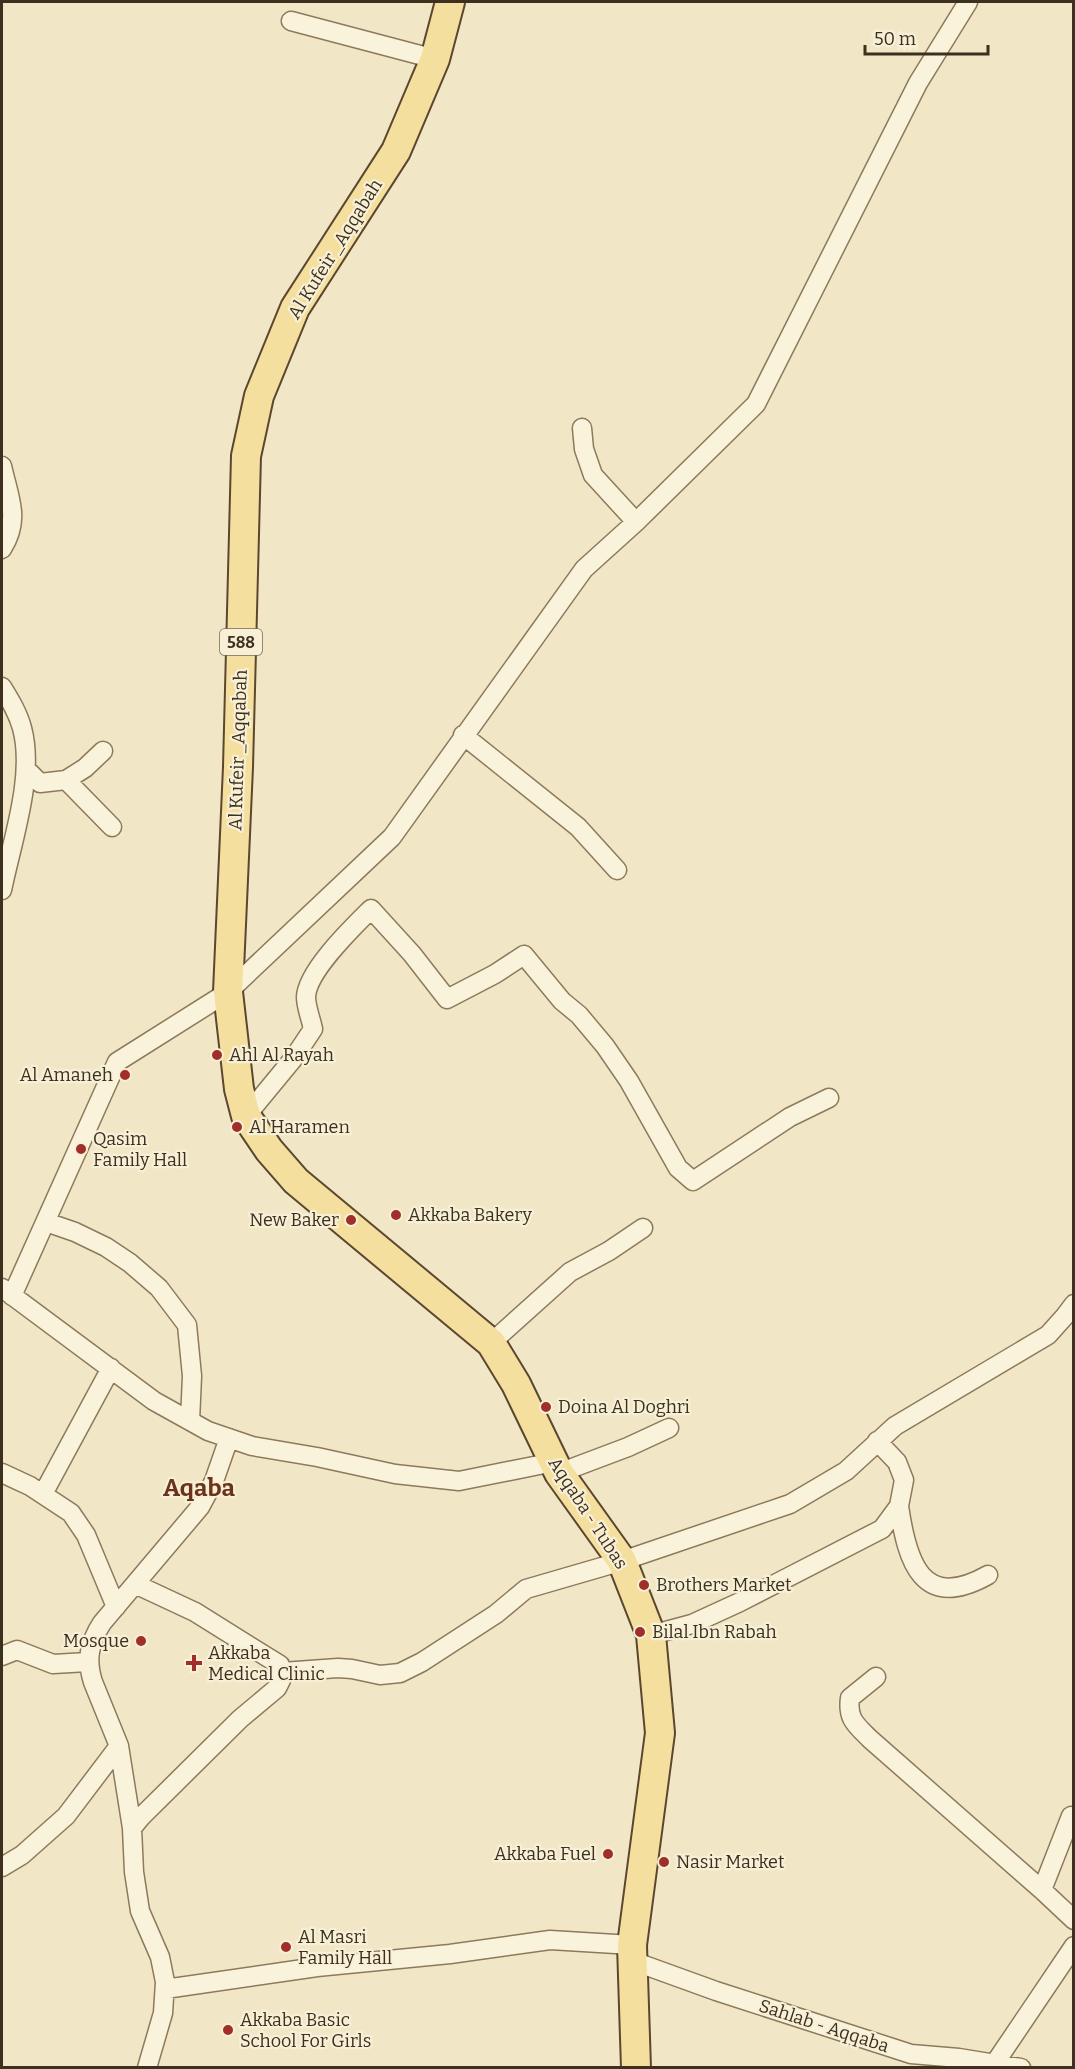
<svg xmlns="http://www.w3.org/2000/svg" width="1075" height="2069" viewBox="0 0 1075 2069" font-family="Bitter,serif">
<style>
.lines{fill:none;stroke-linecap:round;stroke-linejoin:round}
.street-casing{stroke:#8d795b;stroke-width:21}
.primary-casing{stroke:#5b472f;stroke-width:32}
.street{stroke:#faf3db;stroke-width:18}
.primary{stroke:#f4df9e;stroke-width:28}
.poi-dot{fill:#9f2f28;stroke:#f7f0d7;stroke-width:2}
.labels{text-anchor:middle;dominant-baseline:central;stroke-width:4.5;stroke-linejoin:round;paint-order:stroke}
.shield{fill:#f7f0d7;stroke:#756a56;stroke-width:1.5}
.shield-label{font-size:16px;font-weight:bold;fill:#3d301f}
.street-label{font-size:18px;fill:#3d301f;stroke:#f7f0d7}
.poi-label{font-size:18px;fill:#3d301f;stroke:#f7f0d7;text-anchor:start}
.district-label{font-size:24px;font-weight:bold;fill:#6c331c;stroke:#f7f0d7}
</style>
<rect width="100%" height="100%" fill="#f1e7c7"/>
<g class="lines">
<defs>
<path id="street" d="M291,21L435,59
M582,428L584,449L593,475L636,522
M2,466C9,498 21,519 2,549
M2,687C10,700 18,713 22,728C35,776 12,841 2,890
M463,735L578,827L617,870
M27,770L40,783L66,780L112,827
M66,780L85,768L103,751
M246,1116L293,1059L313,1029C311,1019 306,1007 306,997C307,971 353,927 371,909L412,954L447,999L495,974L524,955L562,1001L579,1015L605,1046L629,1081L678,1168L693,1181L790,1117L829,1098
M46,1222L75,1232L106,1247L130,1263L159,1288L187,1325L192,1376L190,1421
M2,1288L154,1401L208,1431L252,1446L317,1457L395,1474L459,1481L554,1462
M12,1296L117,1062L228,992L392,837L584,569L636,522L756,404L918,83L968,2
M491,1343L570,1272L609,1251L643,1228
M2,1473L30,1486L71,1513L86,1535L116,1607
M559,1473L628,1447L669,1428
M43,1494L111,1368
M899,1506C907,1562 922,1612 988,1575
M135,1584L195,1612L280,1665L282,1672L281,1680L277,1688L240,1719L141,1817L132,1828L134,1872L140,1911L160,1957L165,1982L163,2013L147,2068
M651,1635L692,1624L740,1602L882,1529L899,1506L904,1480L897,1462L877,1441
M2,1656L17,1650L53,1664L88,1662
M282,1672L338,1668L352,1669L380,1675L400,1673L422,1662L496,1614L526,1589L619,1562L790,1504L846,1471L895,1426L1048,1335L1065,1316L1074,1304
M876,1677L850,1698C847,1719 856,1725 870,1739L1042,1890L1074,1920
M132,1828L119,1746L93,1682C86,1660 89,1643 102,1623L200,1507L214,1481L229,1438
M2,1867L22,1855L66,1816L119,1746
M1042,1890L1071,1816
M633,1961L716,1991L911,2054L959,2058L1021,2068
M165,1989L317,1967L450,1954L550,1940L632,1945
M995,2063L1074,1946"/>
<path id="primary" d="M450,2L435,59L396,151L295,308L259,396L246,456L238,767L228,992L239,1089L246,1116L269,1150L296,1181L491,1343L516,1384L559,1473L622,1561L651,1635L660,1733L632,1945L636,2068"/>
</defs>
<use href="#street" class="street-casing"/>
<use href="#primary" class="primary-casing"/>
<use href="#street" class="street"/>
<use href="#primary" class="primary"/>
</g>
<g class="poi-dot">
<circle cx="217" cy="1055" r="6"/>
<circle cx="125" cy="1075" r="6"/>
<circle cx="237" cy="1127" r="6"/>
<circle cx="81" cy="1149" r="6"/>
<circle cx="396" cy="1215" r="6"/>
<circle cx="351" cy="1220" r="6"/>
<circle cx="546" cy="1407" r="6"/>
<circle cx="644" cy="1585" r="6"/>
<circle cx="640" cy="1632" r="6"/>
<circle cx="141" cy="1641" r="6"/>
<path d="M191 1654h6v6h6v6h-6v6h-6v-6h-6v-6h6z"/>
<circle cx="608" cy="1854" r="6"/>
<circle cx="664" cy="1862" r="6"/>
<circle cx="286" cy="1947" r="6"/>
<circle cx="228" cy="2030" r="6"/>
</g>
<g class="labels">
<rect class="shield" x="220" y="629" width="42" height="26" rx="4.5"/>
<g class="shield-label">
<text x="241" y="642">588</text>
</g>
<g class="street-label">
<text transform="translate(335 249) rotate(-58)">Al Kufeir _Aqqabah</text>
<text transform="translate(238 750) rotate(-88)">Al Kufeir _Aqqabah</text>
<text transform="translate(588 1513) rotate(57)">Aqqaba - Tubas</text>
<text transform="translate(824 2026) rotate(18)">Sahlab - Aqqaba</text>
</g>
<g class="poi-label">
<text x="229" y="1055">Ahl Al Rayah</text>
<text x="113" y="1075" text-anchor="end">Al Amaneh</text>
<text x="249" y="1127">Al Haramen</text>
<text x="93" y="1139">Qasim<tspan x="93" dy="21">Family Hall</tspan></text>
<text x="408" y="1215">Akkaba Bakery</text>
<text x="339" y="1220" text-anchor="end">New Baker</text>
<text x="558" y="1407">Doina Al Doghri</text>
<text x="656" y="1585">Brothers Market</text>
<text x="652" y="1632">Bilal Ibn Rabah</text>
<text x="129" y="1641" text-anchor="end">Mosque</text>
<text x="208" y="1653">Akkaba<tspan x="208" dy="21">Medical Clinic</tspan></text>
<text x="596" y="1854" text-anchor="end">Akkaba Fuel</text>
<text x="676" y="1862">Nasir Market</text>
<text x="298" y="1937">Al Masri<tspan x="298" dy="21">Family Hall</tspan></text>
<text x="240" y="2020">Akkaba Basic<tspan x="240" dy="21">School For Girls</tspan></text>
</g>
<g class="district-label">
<text x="199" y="1488">Aqaba</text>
</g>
</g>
<rect width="1075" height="2069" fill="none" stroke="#3d301f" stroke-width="6"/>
<path d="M865 45v9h123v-9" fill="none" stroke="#3d301f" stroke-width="3"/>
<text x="874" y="45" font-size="18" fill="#3d301f" stroke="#f7f0d7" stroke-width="4.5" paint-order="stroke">50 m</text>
</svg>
